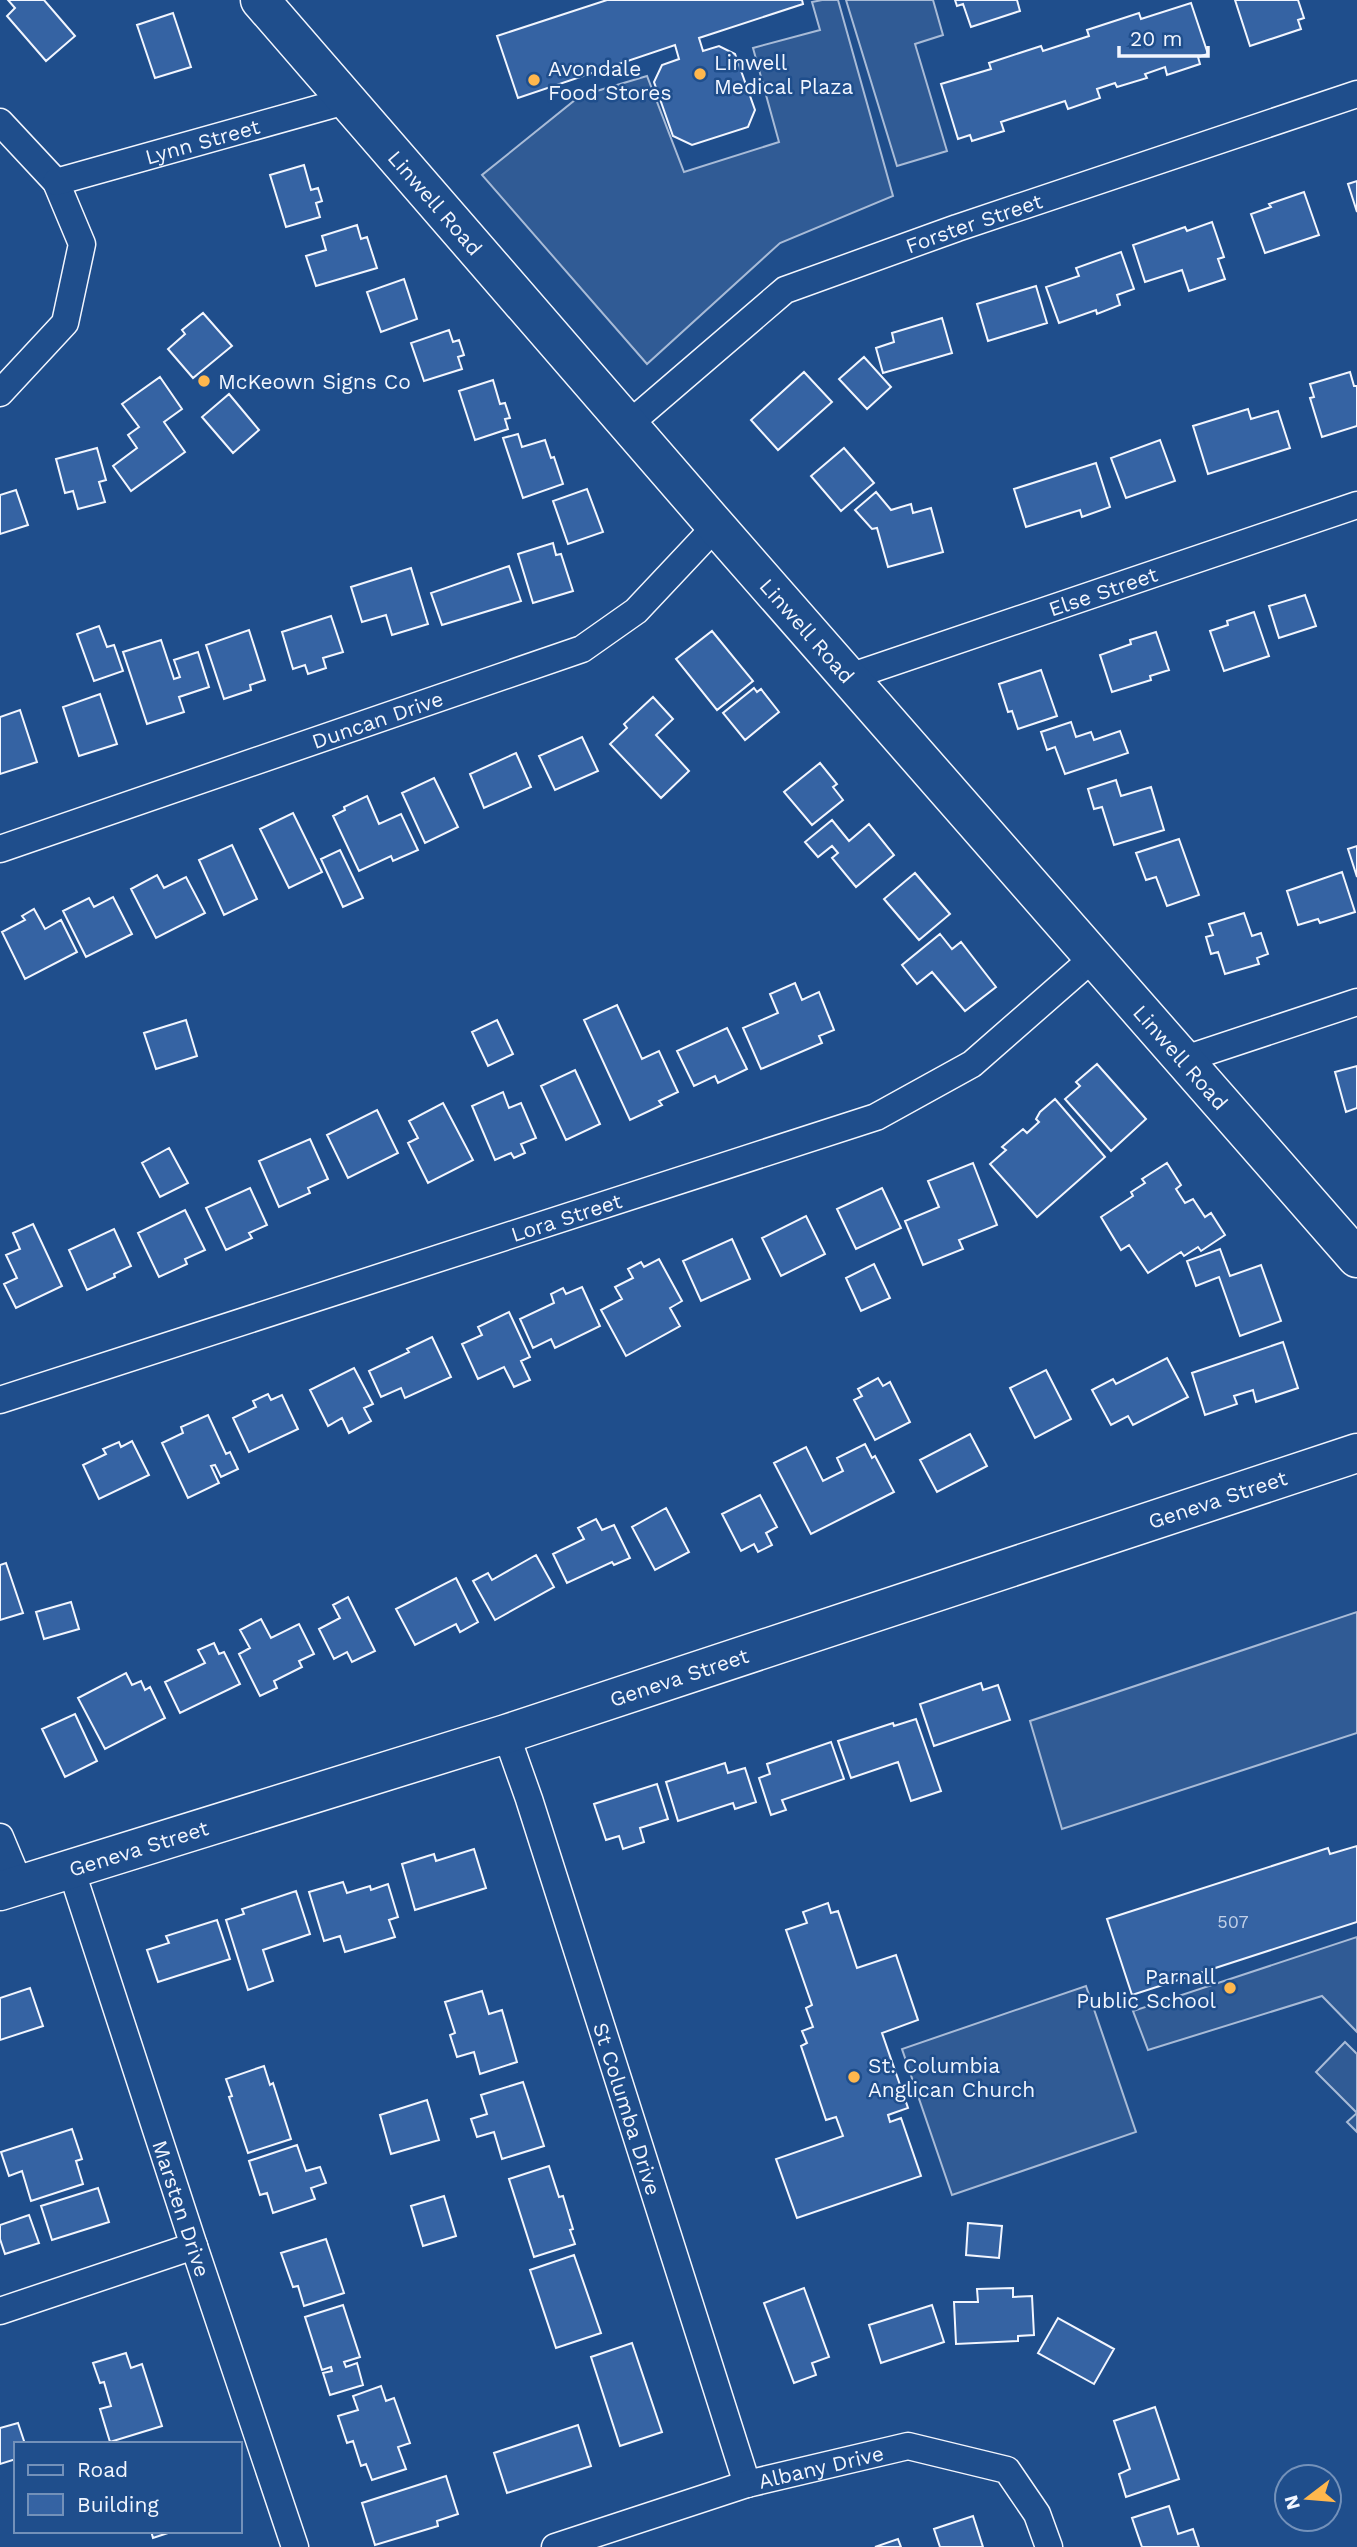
<svg xmlns="http://www.w3.org/2000/svg" width="1357" height="2547" viewBox="0 0 1357 2547" font-family="'Work Sans',sans-serif">
<style>
.built{fill:#305b95;stroke:#a8bbd7;stroke-width:2}
.building{fill:#3563a3;stroke:#f2f6ff;stroke-width:2}
.lines{fill:none;stroke-linecap:round;stroke-linejoin:round}
.street-casing{stroke:#f2f6ff;stroke-width:29}
.secondary-casing{stroke:#f2f6ff;stroke-width:41}
.street{stroke:#1f4e8c;stroke-width:26}
.secondary{stroke:#1f4e8c;stroke-width:38}
.poi-dot{fill:#ffb74d;stroke:#1f4e8c;stroke-width:2.5}
.labels{text-anchor:middle;dominant-baseline:central;stroke-width:5;stroke-linejoin:round;paint-order:stroke}
.number-label{font-size:18px;fill:#c3d1e8}
.poi-label{font-size:21px;fill:#f2f6ff;stroke:#1f4e8c;text-anchor:start}
.street-label{font-size:21px;fill:#f2f6ff;stroke:#1f4e8c}
</style>
<rect width="100%" height="100%" fill="#1f4e8c"/>
<path class="built" d="M822,0H838L893,196L780,243L647,364L482,175L580,96L647,76L684,172L779,142L753,48L820,30L812,2Z
M846,0H933L943,35L915,44L947,151L897,166Z
M1357,1612V1733L1062,1829L1030,1721Z
M1357,1937V2032L1322,1996L1148,2050L1133,2011Z
M1086,1986L1136,2132L952,2195L902,2049Z
M1345,2042L1357,2054V2132L1347,2122L1357,2113L1316,2072Z"/>
<path class="building" d="M8,0H44L75,36L46,61L7,16L15,8Z
M607,0H802L803,4L699,38L703,51L719,46L735,54L755,110L748,127L692,145L673,136L654,82L662,65L679,59L675,45L518,98L497,36Z
M955,0H1017L1020,11L971,27L963,4L957,6Z
M1235,0H1298L1304,18L1298,20L1301,29L1250,46Z
M1191,3L1208,54L1198,57L1200,64L1167,75L1165,67L1145,74L1147,78L1117,87L1115,83L1097,89L1100,98L1068,109L1065,101L1001,122L1004,131L972,141L970,135L958,139L941,84L991,69L989,63L1041,46L1043,51L1089,36L1087,30L1139,13L1141,19Z
M173,13L191,67L155,78L137,25Z
M304,165L311,190L318,188L322,201L316,203L320,217L286,227L270,175Z
M1357,181V212L1348,184Z
M1304,192L1319,235L1265,253L1251,214L1271,207L1269,204Z
M1212,222L1224,257L1218,259L1225,279L1189,291L1182,270L1145,282L1133,245L1185,227L1187,231Z
M357,225L361,239L367,237L377,268L316,286L306,256L326,250L322,236Z
M1121,252L1134,289L1117,295L1120,305L1097,314L1096,310L1059,323L1046,287L1079,276L1076,268Z
M404,279L417,319L381,332L367,292Z
M1036,286L1047,323L988,341L977,304Z
M203,313L232,346L193,378L168,349L185,334L182,330Z
M942,318L952,353L883,373L876,348L894,342L892,333Z
M449,330L453,342L459,340L464,355L458,357L462,369L424,381L411,343Z
M864,357L891,387L867,409L839,379Z
M804,372L832,402L778,450L751,420Z
M1350,372L1354,386H1357V426L1322,437L1310,398L1314,397L1310,384Z
M160,377L182,409L164,422L185,452L131,491L113,466L137,448L128,435L139,427L122,404Z
M493,380L500,404L505,403L510,418L505,419L508,429L475,440L459,391Z
M229,394L259,430L233,453L202,417Z
M1248,409L1251,419L1278,411L1290,448L1208,474L1193,426Z
M518,434L522,447L545,440L551,458L554,457L563,484L523,498L503,438Z
M1160,440L1175,481L1126,498L1111,458Z
M97,448L106,480L99,482L105,502L78,509L73,491L65,493L56,459Z
M844,448L874,483L841,511L811,476Z
M1096,463L1110,507L1082,517L1080,510L1026,527L1014,489Z
M587,489L603,532L568,544L553,501Z
M16,490L28,525L0,534V495Z
M876,492L891,510L911,504L913,513L931,508L943,552L888,567L877,528L872,529L855,510Z
M553,543L556,555L561,554L573,591L533,603L518,554Z
M509,566L521,601L442,625L431,593Z
M411,568L428,624L392,635L386,615L362,622L351,587Z
M1305,595L1316,626L1279,638L1269,606Z
M1254,612L1269,656L1224,671L1210,631L1228,625L1227,621Z
M331,616L343,652L323,658L326,668L308,674L305,665L293,669L282,632Z
M99,626L107,647L114,645L123,671L94,681L77,634Z
M249,630L265,680L250,685L251,690L224,699L206,645Z
M712,631L753,681L717,710L676,659Z
M1156,632L1169,670L1150,676L1151,680L1112,692L1100,655L1131,644L1130,640Z
M161,640L174,679L180,677L174,660L198,652L209,687L179,697L184,712L147,724L123,652Z
M1041,670L1057,716L1018,729L1012,711L1008,712L999,684Z
M754,688L757,692L761,689L779,712L745,740L723,713Z
M100,694L117,744L79,756L63,707Z
M653,697L673,719L656,735L689,771L661,798L610,744L627,728L624,724Z
M20,710L37,762L0,774V717Z
M1071,722L1076,737L1091,732L1094,740L1120,731L1128,753L1065,774L1055,747L1047,750L1041,732Z
M582,737L598,771L555,790L539,756Z
M516,753L531,787L484,808L470,774Z
M820,763L837,784L833,787L843,800L812,825L784,792Z
M434,778L458,827L425,843L402,793Z
M1116,780L1121,796L1151,787L1164,830L1114,845L1102,807L1094,809L1088,789Z
M367,796L379,824L401,814L418,850L393,861L391,856L359,871L333,816L345,810L344,807Z
M293,813L322,872L289,888L260,829Z
M832,820L849,841L869,824L894,855L856,887L832,858L838,853L832,846L818,857L805,842Z
M1179,839L1199,895L1167,906L1156,877L1146,880L1136,853Z
M232,845L257,899L224,915L199,860Z
M1357,846V877L1348,849Z
M340,850L363,898L343,907L321,859Z
M1342,872L1355,912L1320,923L1318,919L1298,925L1287,891Z
M915,873L950,914L919,940L884,899Z
M157,875L164,888L186,877L205,913L156,938L131,889Z
M113,897L132,934L86,957L63,911L89,898L94,907Z
M34,909L45,929L61,920L77,952L25,979L2,932L25,920L22,916Z
M1244,913L1252,936L1261,933L1268,954L1257,958L1259,964L1225,974L1218,952L1211,954L1206,937L1213,935L1209,924Z
M940,934L952,949L961,942L996,987L965,1011L932,972L917,984L902,965Z
M795,983L802,1000L819,992L834,1030L819,1036L822,1043L761,1069L743,1028L778,1013L770,994Z
M617,1005L642,1059L659,1051L678,1092L659,1101L662,1105L630,1120L584,1020Z
M186,1020L197,1056L156,1069L144,1033Z
M497,1020L513,1054L488,1066L472,1032Z
M727,1028L747,1069L718,1083L715,1076L694,1086L677,1051Z
M1097,1064L1146,1119L1111,1151L1065,1099L1080,1086L1076,1082Z
M1357,1066V1108L1346,1112L1335,1072Z
M575,1070L600,1124L566,1140L541,1086Z
M503,1092L509,1108L521,1103L536,1138L521,1144L525,1153L514,1158L511,1153L495,1160L472,1106Z
M1055,1099L1105,1157L1037,1217L990,1164L1006,1150L1002,1147L1023,1129L1027,1133L1039,1122L1036,1119L1040,1112Z
M443,1103L473,1160L428,1183L408,1143L418,1138L409,1121Z
M377,1110L398,1153L348,1178L327,1135Z
M310,1139L328,1179L308,1188L310,1193L279,1207L259,1161Z
M169,1148L188,1183L160,1197L142,1163Z
M973,1163L997,1225L959,1240L963,1249L923,1265L905,1221L939,1207L928,1181Z
M1167,1163L1181,1185L1176,1189L1185,1203L1193,1199L1205,1217L1211,1213L1225,1235L1201,1251L1198,1247L1184,1256L1181,1252L1148,1273L1129,1245L1121,1250L1101,1217L1133,1196L1131,1192L1145,1183L1142,1179Z
M250,1188L267,1225L249,1233L252,1238L226,1250L206,1208Z
M882,1188L901,1228L856,1249L837,1209Z
M185,1210L205,1250L185,1259L187,1264L159,1277L138,1233Z
M806,1216L825,1254L781,1276L762,1238Z
M33,1224L62,1286L16,1308L4,1284L17,1278L6,1255L20,1249L13,1233Z
M114,1229L131,1266L114,1274L115,1277L87,1290L69,1250Z
M732,1239L750,1279L701,1301L683,1261Z
M1220,1249L1230,1276L1261,1265L1281,1321L1240,1336L1219,1277L1196,1286L1187,1261Z
M659,1259L682,1301L670,1308L680,1326L626,1356L601,1310L622,1299L615,1287L633,1278L628,1269L641,1262L644,1267Z
M874,1264L890,1298L861,1311L846,1278Z
M582,1287L600,1326L555,1348L551,1339L533,1348L520,1319L554,1303L551,1294L563,1288L566,1294Z
M509,1312L530,1357L521,1361L530,1380L514,1387L504,1367L478,1379L462,1344L482,1335L478,1327Z
M432,1337L451,1377L405,1398L401,1388L381,1397L369,1371L409,1352L407,1349Z
M1283,1342L1298,1388L1256,1402L1253,1390L1234,1396L1237,1404L1205,1415L1192,1373Z
M1167,1358L1188,1397L1133,1425L1128,1416L1111,1425L1092,1390L1113,1379L1116,1384Z
M354,1368L373,1404L364,1408L371,1421L349,1433L342,1418L328,1426L310,1390Z
M1046,1370L1071,1419L1035,1438L1010,1388Z
M878,1378L883,1386L890,1382L910,1422L875,1440L854,1400L862,1396L858,1389Z
M268,1394L271,1400L282,1395L298,1429L249,1452L233,1418L256,1407L253,1401Z
M208,1415L226,1454L230,1452L238,1469L221,1477L215,1465L211,1466L219,1483L188,1498L162,1443L183,1433L181,1427Z
M970,1434L987,1466L937,1492L920,1460Z
M132,1441L149,1475L99,1499L83,1465L106,1454L103,1449L119,1442L121,1447Z
M865,1444L872,1458L875,1456L894,1492L811,1534L774,1463L806,1447L823,1481L843,1471L837,1458Z
M760,1495L777,1527L766,1533L772,1545L758,1552L754,1544L741,1551L722,1514Z
M666,1508L689,1552L655,1570L632,1527Z
M596,1519L602,1530L614,1525L630,1558L614,1565L612,1562L567,1583L553,1554L584,1539L578,1528Z
M536,1555L554,1587L495,1620L473,1581L488,1573L492,1580Z
M6,1563L23,1613L0,1620V1565Z
M456,1578L478,1622L460,1632L456,1624L415,1645L396,1609Z
M348,1597L375,1651L352,1662L347,1652L334,1659L319,1629L340,1618L333,1605Z
M71,1602L79,1629L44,1639L36,1612Z
M261,1619L271,1638L299,1624L314,1654L299,1661L302,1667L274,1681L277,1688L260,1696L239,1654L250,1648L240,1630Z
M214,1643L219,1654L224,1652L240,1684L180,1713L165,1682L205,1663L198,1650Z
M126,1673L132,1685L141,1681L145,1690L150,1687L165,1718L105,1749L78,1698Z
M981,1683L983,1690L998,1685L1010,1720L934,1746L920,1704Z
M75,1714L97,1761L65,1777L42,1729Z
M916,1719L941,1791L911,1801L898,1762L851,1778L838,1741L893,1723L894,1726Z
M831,1742L844,1779L782,1800L786,1810L771,1815L759,1778L770,1774L767,1764Z
M725,1763L728,1773L745,1768L756,1802L735,1809L733,1803L678,1821L666,1782Z
M657,1784L668,1819L640,1828L644,1842L623,1849L619,1836L606,1840L594,1804Z
M1357,1846V1922L1132,1995L1107,1919L1328,1848L1330,1854Z
M474,1849L486,1888L415,1910L402,1864L434,1854L436,1861Z
M343,1882L347,1893L370,1886L371,1890L388,1884L398,1917L389,1920L395,1937L345,1952L340,1936L324,1941L309,1892Z
M296,1891L310,1934L263,1950L273,1981L248,1990L226,1920L244,1914L242,1909Z
M828,1903L831,1913L838,1911L857,1968L896,1955L918,2020L882,2033L908,2108L888,2115L890,2122L901,2118L921,2176L797,2218L776,2159L843,2136L836,2117L826,2120L801,2046L807,2043L802,2031L813,2027L806,2008L812,2005L786,1930L807,1923L803,1912Z
M217,1920L230,1959L158,1982L147,1950L169,1943L166,1936Z
M30,1988L43,2026L0,2040V1998Z
M482,1991L489,2014L502,2010L517,2062L480,2074L474,2052L457,2057L450,2035L455,2033L445,2002Z
M264,2066L270,2085L273,2083L291,2139L248,2153L229,2097L232,2096L226,2079Z
M523,2082L544,2146L502,2159L494,2132L477,2137L471,2119L487,2114L481,2095Z
M427,2100L439,2140L391,2154L380,2115Z
M72,2129L82,2159L76,2161L83,2184L31,2201L22,2171L9,2176L1,2152Z
M297,2145L306,2171L320,2167L326,2183L311,2188L315,2199L273,2213L267,2193L260,2195L249,2161Z
M549,2166L559,2197L563,2196L573,2229L570,2230L575,2244L534,2257L509,2179Z
M98,2188L109,2222L52,2240L41,2206Z
M444,2196L456,2236L423,2246L411,2206Z
M29,2215L39,2243L5,2254L0,2239V2225Z
M968,2223L1002,2226L999,2258L966,2255Z
M326,2239L344,2293L304,2306L298,2286L293,2287L281,2253Z
M574,2255L601,2333L556,2348L530,2270Z
M804,2288L829,2357L812,2363L816,2375L794,2383L764,2303Z
M1013,2288V2297L1032,2296L1034,2335L1018,2336V2341L956,2344L954,2302H978L977,2289Z
M343,2305L360,2357L344,2362L346,2367L357,2363L363,2385L330,2395L323,2373L332,2371L331,2367L322,2370L305,2317Z
M932,2305L944,2342L881,2363L869,2325Z
M1058,2318L1114,2349L1094,2384L1038,2353Z
M632,2343L662,2432L620,2446L591,2357Z
M126,2353L131,2368L142,2364L162,2426L110,2442L100,2409L111,2406L104,2382L100,2383L93,2363Z
M381,2386L386,2401L394,2398L410,2443L398,2447L406,2469L372,2480L366,2464L361,2466L353,2441L347,2443L338,2416L358,2410L353,2396Z
M1155,2407L1179,2479L1126,2497L1119,2474L1130,2469L1114,2421Z
M18,2423L25,2444H16V2459L0,2464V2428Z
M578,2425L591,2466L507,2493L494,2453Z
M446,2476L458,2514L437,2521L438,2526L375,2545L362,2503Z
M1169,2506L1178,2534L1193,2529L1199,2547H1142L1132,2518Z
M973,2516L983,2547H940L934,2529Z
M151,2531H174L153,2538Z
M898,2539L901,2547H875Z"/>
<g class="lines">
<defs>
<g id="street">
<path d="M0,122L56,182L82,244L65,323L0,393"/>
<path id="s1" d="M56,182L349,100"/>
<path id="s2" d="M629,424L785,290L957,228L1357,94"/>
<path id="s3" d="M849,677L1357,505"/>
<path id="s4" d="M0,849L582,649L636,611L716,526"/>
<path d="M1185,1059L1357,1002"/>
<path id="s5" d="M0,1400L876,1117L972,1064L1093,958"/>
<path id="s6" d="M506,1734L529,1799L747,2484"/>
<path d="M0,1837L20,1885"/>
<path id="s7" d="M71,1869L194,2246L295,2547"/>
<path d="M0,2311L194,2246"/>
<path id="s8" d="M555,2547L747,2484L908,2446L1007,2470L1037,2514L1049,2547"/>
</g>
<g id="secondary">
<path id="s9" d="M260,0L716,526L1357,1258"/>
<path id="s10" d="M0,1891L506,1734L1357,1453"/>
</g>
</defs>
<use href="#street" class="street-casing"/>
<use href="#secondary" class="secondary-casing"/>
<use href="#street" class="street"/>
<use href="#secondary" class="secondary"/>
</g>
<g class="poi-dot">
<circle cx="700" cy="74" r="7"/>
<circle cx="534" cy="80" r="7"/>
<circle cx="204" cy="381" r="7"/>
<circle cx="1230" cy="1988" r="7"/>
<circle cx="854" cy="2077" r="7"/>
</g>
<g class="labels">
<g class="number-label">
<text x="1233" y="1921">507</text>
</g>
<g class="poi-label">
<text x="714" y="62">Linwell<tspan x="714" dy="24">Medical Plaza</tspan></text>
<text x="548" y="68">Avondale<tspan x="548" dy="24">Food Stores</tspan></text>
<text x="218" y="381">McKeown Signs Co</text>
<text x="1216" y="1976" text-anchor="end">Parnall<tspan x="1216" dy="24">Public School</tspan></text>
<text x="868" y="2065">St. Columbia<tspan x="868" dy="24">Anglican Church</tspan></text>
</g>
<g class="street-label">
<text stroke="none"><textPath href="#s1" startOffset="152">Lynn Street</textPath></text>
<text stroke="none"><textPath href="#s9" startOffset="268">Linwell Road</textPath></text>
<text stroke="none"><textPath href="#s2" startOffset="406">Forster Street</textPath></text>
<text stroke="none"><textPath href="#s3" startOffset="268">Else Street</textPath></text>
<text stroke="none"><textPath href="#s9" startOffset="835">Linwell Road</textPath></text>
<text stroke="none"><textPath href="#s4" startOffset="399">Duncan Drive</textPath></text>
<text stroke="none"><textPath href="#s9" startOffset="1402">Linwell Road</textPath></text>
<text stroke="none"><textPath href="#s5" startOffset="595">Lora Street</textPath></text>
<text stroke="none"><textPath href="#s10" startOffset="1279">Geneva Street</textPath></text>
<text stroke="none"><textPath href="#s10" startOffset="712">Geneva Street</textPath></text>
<text stroke="none"><textPath href="#s10" startOffset="145">Geneva Street</textPath></text>
<text stroke="none"><textPath href="#s6" startOffset="394">St Columba Drive</textPath></text>
<text stroke="none"><textPath href="#s7" startOffset="357">Marsten Drive</textPath></text>
<text stroke="none"><textPath href="#s8" startOffset="278">Albany Drive</textPath></text>
</g>
</g>
<rect x="14" y="2442" width="228" height="91" fill="#1f4e8c" stroke="#7391ba" stroke-width="2"/>
<rect x="28" y="2465" width="35" height="10" fill="#1f4e8c" stroke="#7391ba" stroke-width="2"/>
<text x="77" y="2477" font-size="21" fill="#f2f6ff">Road</text>
<rect x="28" y="2494" width="35" height="21" fill="#3563a3" stroke="#7391ba" stroke-width="2"/>
<text x="77" y="2512" font-size="21" fill="#f2f6ff">Building</text>
<g transform="translate(1308 2498) rotate(254)"><circle r="33" fill="#1f4e8c" stroke="#7391ba" stroke-width="2"/>
<path d="M0-5L12 26L0 18L-12 26Z" fill="#ffb74d"/>
<text y="-10" font-size="19" font-weight="bold" text-anchor="middle" fill="#f2f6ff">N</text>
</g>
<path d="M1119 46v10h89v-10" fill="none" stroke="#f2f6ff" stroke-width="3.5"/>
<text x="1130" y="46" font-size="21" fill="#f2f6ff" stroke="#1f4e8c" stroke-width="5" paint-order="stroke">20 m</text>
</svg>
